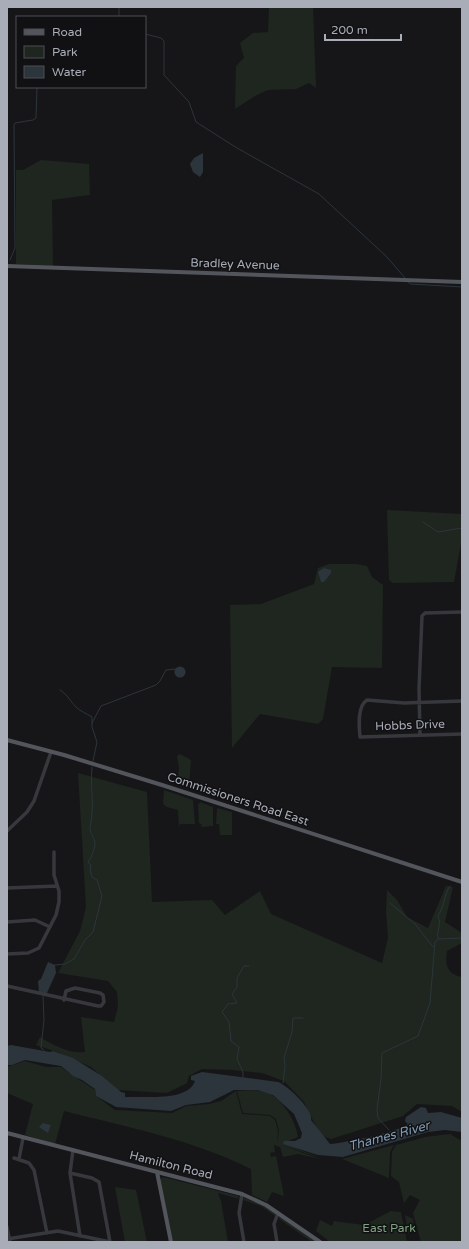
<svg xmlns="http://www.w3.org/2000/svg" width="469" height="1249" viewBox="0 0 469 1249" font-family="'Varela Round',sans-serif">
<style>
.green{fill:#1e261f}
.water{fill:#2c353c}
.lines{fill:none;stroke-linecap:round;stroke-linejoin:round}
.stream{stroke:#2c353c;stroke-width:1}
.river{stroke:#2c353c;stroke-width:4.5}
.minor{stroke:#37383d;stroke-width:3.5}
.major{stroke:#53555c;stroke-width:4}
.labels{text-anchor:middle;dominant-baseline:central;stroke-width:3;stroke-linejoin:round;paint-order:stroke}
.street-label{font-size:12px;fill:#a8adb8;stroke:#111113}
.park-label{font-size:12px;fill:#7fa381;stroke:#111113}
.water-label{font-size:13px;font-style:italic;fill:#7f9bb3;stroke:#111113}
</style>
<rect width="100%" height="100%" fill="#161618"/>
<path class="green" d="M269,7H313L316,88L309,83L296,89L268,90L255,96L235,109L236,66L244,58L240,43L253,33L268,32Z
M41,160L89,164L90,195L52,200L53,266L16,264V170H23Z
M387,510L462,514V538L454,582L393,583L389,580Z
M329,564H356L367,566L372,577L383,585L382,668L332,667L323,719L318,724L260,714L232,748L230,605L261,604L314,584L318,568Z
M180,754L191,760L189,787L178,782L179,768L177,756Z
M78,773L147,792L152,902L212,900L225,915L260,891L271,914L382,963L388,938L386,911L387,890L397,900L407,917L428,928L446,886L453,887L445,922L462,933V943L447,951C445,966 447,974 462,977V1112L452,1106L417,1104L403,1116L331,1139L320,1135L304,1102L284,1081L262,1073L233,1070L202,1069L189,1076L187,1083L167,1093L117,1090L91,1067L57,1052L36,1045L40,1037C53,1045 69,1054 85,1052L81,1017L114,1022L118,1007L117,992L108,981L58,973L80,931L86,907Z
M164,790L193,800L195,824H180L179,827L178,810L167,807L163,804Z
M200,802L213,807V826L202,827L201,824L199,823L198,805Z
M217,808L232,812V835H220L219,824H216Z
M25,1061L46,1067H61C72,1076 83,1081 95,1090L96,1096L115,1110L172,1113L186,1106L209,1104L221,1101L236,1091L242,1114L270,1116L275,1120L278,1130L277,1144L279,1130L276,1119L270,1115L243,1113L237,1091C245,1091 258,1089 266,1092C282,1098 296,1121 298,1137L283,1143L321,1158L281,1145L320,1159L298,1154L283,1157L280,1147L274,1145L275,1152L270,1153L271,1157L276,1156L284,1196L272,1192L267,1202L252,1195L251,1169C193,1140 127,1127 64,1111L55,1144L25,1135L33,1104L7,1093V1067Z
M450,1134L462,1141V1242H421L413,1213L420,1200L410,1195L404,1203L399,1182L391,1176L392,1152L396,1145L425,1137Z
M394,1145L390,1152L389,1178L342,1159Z
M163,1177L238,1196L239,1199L218,1193L221,1201L228,1242H172L160,1180Z
M115,1187L136,1190L147,1242H125Z
M244,1198L262,1205L275,1213V1216L261,1206L243,1200Z
M391,1211L401,1212L407,1242H330L316,1231L320,1220L332,1226L334,1221L364,1225Z
M405,1215L413,1219L414,1232L408,1233Z
M281,1217L317,1242H312L278,1218Z"/>
<path class="water" d="M203,153V172L200,177L193,172L190,164L194,158Z
M324,568L331,570V573L324,582H321L318,572Z
M174.5 672a5.5 5.5 0 1 1 11 0a5.5 5.5 0 1 1-11 0Z
M48,962L55,965L56,973L46,995L39,993L38,981L41,979Z
M11,1045L50,1052L53,1051L73,1058L102,1076L121,1092L125,1093V1097C144,1096 188,1102 195,1081L191,1080V1076L202,1072L278,1082C287,1085 314,1110 311,1120L330,1144C344,1143 399,1132 408,1124L405,1121L406,1117L421,1107L426,1108L428,1113L441,1112L462,1118V1132L445,1130L428,1132L343,1157L318,1155L283,1144L284,1141H295L301,1138L302,1133L294,1114L273,1095L258,1090H234L210,1102L186,1105L171,1111L116,1107L96,1096L95,1089L82,1080L73,1076L61,1066L25,1060L12,1065H7V1046Z
M43,1123L51,1125L48,1133L39,1127Z"/>
<g class="lines">
<path class="stream" d="M119,7V17
M145,34L161,38L164,41V75L189,102L196,122L237,148L319,194L387,257L405,278
M10,260L15,248L14,125L15,123L33,120L36,118L37,87
M408,282L411,284L462,287
M423,522L438,532L462,528
M60,690C68,695 70,701 76,707C81,712 86,713 92,717V727L97,742L93,761
M92,723L101,706L156,685L160,681L166,670L175,669
M390,903L415,924L433,947
M438,938C436,929 442,927 438,916C445,905 444,894 450,886
M55,965L65,964L74,959L85,940L93,932L102,896L97,880L92,877L90,869L91,865L88,862C92,857 95,848 95,842C94,838 89,831 90,827C95,807 90,787 92,767
M43,995L44,1020L41,1048L44,1050
M243,1077V1072L237,1059L239,1047L231,1041L229,1022L222,1012L228,1004L237,1003L232,994L237,987V978L244,966H249
M283,1083L285,1066L284,1058L292,1032L293,1018H303
M389,1130L378,1118L377,1109L381,1079L382,1053L418,1036L430,1003L435,942L438,939L462,938"/>
<path class="river" d="M199,1087L215,1082"/>
<path class="minor" d="M462,701L404,703L367,700C357,706 359,727 360,737L462,734
M420,735L419,689L422,616L425,613L462,612
M7,831L27,812L34,801L51,752
M7,888L57,886
M7,922L35,920L50,927
M7,954L28,953L39,948L56,915L59,902V891L54,875V852
M7,986L98,1006H101L104,1002L103,995L100,993L75,988L66,991L64,1000
M73,1150L70,1173L80,1236
M14,1158L29,1163L34,1170L47,1233
M19,1159L23,1138
M70,1173L92,1178L99,1182L110,1242
M242,1194L239,1213L244,1242
M7,1227L10,1242
M7,1239L58,1231L110,1242
M277,1242L274,1224L278,1213"/>
<path class="major" d="M7,266L462,282
M7,740L64,755L162,785L462,882
M7,1133L242,1194L266,1205L320,1242
M157,1172L171,1242"/>
</g>
<g class="labels">
<g class="street-label">
<text transform="translate(235 264) rotate(2)">Bradley Avenue</text>
<text transform="translate(410 725) rotate(-2)">Hobbs Drive</text>
<text transform="translate(238 799) rotate(18)">Commissioners Road East</text>
<text transform="translate(171 1165) rotate(14)">Hamilton Road</text>
</g>
<g class="park-label">
<text x="389" y="1228">East Park</text>
</g>
<g class="water-label">
<text transform="translate(389 1136) rotate(-15)">Thames River</text>
</g>
</g>
<rect width="469" height="1249" fill="none" stroke="#a8adb8" stroke-width="16"/>
<rect x="16" y="16" width="130" height="72" fill="#111113" stroke="#4d4f55"/>
<rect x="24" y="29" width="20" height="6" fill="#53555c" stroke="#4d4f55"/>
<text x="52" y="36" font-size="12" fill="#a8adb8">Road</text>
<rect x="24" y="46" width="20" height="12" fill="#1e261f" stroke="#4d4f55"/>
<text x="52" y="56" font-size="12" fill="#a8adb8">Park</text>
<rect x="24" y="66" width="20" height="12" fill="#2c353c" stroke="#4d4f55"/>
<text x="52" y="76" font-size="12" fill="#a8adb8">Water</text>
<path d="M325 34v6h76v-6" fill="none" stroke="#a8adb8" stroke-width="2"/>
<text x="331" y="34" font-size="12" fill="#a8adb8" stroke="#111113" stroke-width="3" paint-order="stroke">200 m</text>
</svg>
